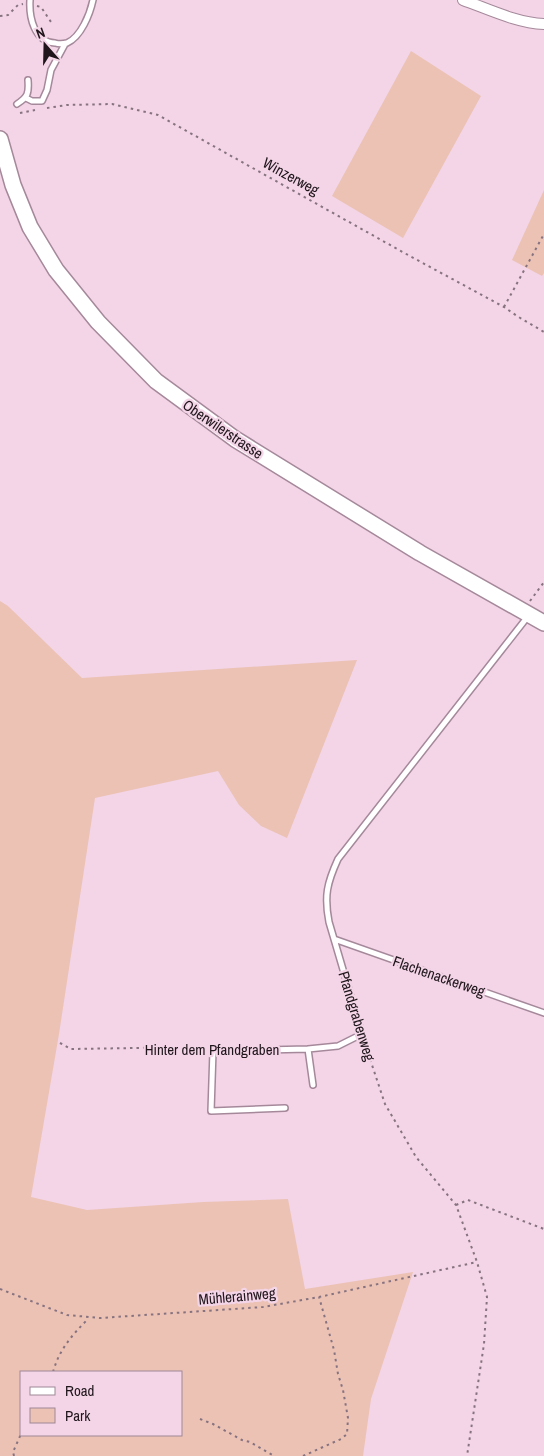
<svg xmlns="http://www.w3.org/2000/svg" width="544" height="1456" viewBox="0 0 544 1456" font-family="'Archivo Narrow',sans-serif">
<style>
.green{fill:#ecc2b5;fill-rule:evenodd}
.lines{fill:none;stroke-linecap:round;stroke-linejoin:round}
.lane-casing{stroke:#a5899b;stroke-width:8}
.street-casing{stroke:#a5899b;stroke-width:12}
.secondary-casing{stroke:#a5899b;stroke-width:18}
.path{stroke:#87737f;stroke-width:2;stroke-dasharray:2.5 4;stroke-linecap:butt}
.lane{stroke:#fff;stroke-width:5}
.street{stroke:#fff;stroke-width:10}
.secondary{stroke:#fff;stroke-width:15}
.labels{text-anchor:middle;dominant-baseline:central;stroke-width:4.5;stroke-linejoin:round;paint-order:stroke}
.street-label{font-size:15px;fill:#1f151b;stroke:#f3d5e7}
</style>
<rect width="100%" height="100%" fill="#f3d5e7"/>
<path class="green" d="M411,51L481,96L403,238L332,196Z
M544,190V273L542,276L512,260Z
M0,601L8,606L82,678L357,660L287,838L261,826L239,805L218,771L95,798L59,1034L31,1197L87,1210L203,1202L288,1199L305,1289L413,1272L371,1399L363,1456H0ZM21,1372H181V1435H21Z"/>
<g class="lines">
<defs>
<path id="lane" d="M30,0C29,17 34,42 55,43C58,44 63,44 67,43C81,37 90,14 93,0
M26,98L32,101H42L47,90L51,70L65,44
M17,104C28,97 29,93 28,80
M334,939L544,1013
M308,1049L313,1085
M285,1108L211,1111L213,1051L308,1049L338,1046L362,1034L329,922C324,896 327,883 338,859L529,615"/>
<path id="street" d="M463,0C488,9 517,23 544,24"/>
<path id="secondary" d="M0,139L13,185L30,227L56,270L98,322L156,381L235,439L420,553L544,623"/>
</defs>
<use href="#lane" class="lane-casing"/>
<use href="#street" class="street-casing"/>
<use href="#secondary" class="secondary-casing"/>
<path class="path" d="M37,6L41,7L51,22
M0,16L8,15L18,5L23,4
M47,108L67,105L112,104L158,115L408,255L504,307L517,316L544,332
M20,113L35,110
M504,307L544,234
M530,601L544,582
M364,1041L385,1104L416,1157L456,1205L477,1262L487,1297L484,1344L467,1456
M60,1043L71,1049L198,1047L206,1049
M456,1205L468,1200L544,1229
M0,1289L67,1315L100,1318L263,1307L319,1297L477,1262
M53,1372C59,1350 72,1335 88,1319
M200,1419L213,1424L242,1440L250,1442L274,1456
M14,1456L13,1452L21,1434
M303,1456L341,1439L347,1434L348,1418L343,1390L338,1374L334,1350L319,1297"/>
<use href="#lane" class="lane"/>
<use href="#street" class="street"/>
<use href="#secondary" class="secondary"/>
</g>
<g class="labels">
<g class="street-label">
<text transform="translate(291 176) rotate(29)">Winzerweg</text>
<text transform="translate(223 429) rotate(34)">Oberwilerstrasse</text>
<text transform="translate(439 976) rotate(19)">Flachenackerweg</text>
<text transform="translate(357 1016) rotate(73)">Pfandgrabenweg</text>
<text x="212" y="1049">Hinter dem Pfandgraben</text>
<text transform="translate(237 1296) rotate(-5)">Mühlerainweg</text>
</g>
</g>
<rect x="20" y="1371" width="162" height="65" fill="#f3d5e7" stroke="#9e8895"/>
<rect x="30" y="1387" width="25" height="8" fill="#ffffff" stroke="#9e8895"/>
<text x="65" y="1396" font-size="15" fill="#1f151b">Road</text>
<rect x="30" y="1408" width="25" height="15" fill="#ecc2b5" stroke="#9e8895"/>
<text x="65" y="1421" font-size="15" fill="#1f151b">Park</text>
<g transform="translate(45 45) rotate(340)" stroke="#f3d5e7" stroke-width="4" paint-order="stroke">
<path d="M0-4L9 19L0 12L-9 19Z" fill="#1f151b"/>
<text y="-8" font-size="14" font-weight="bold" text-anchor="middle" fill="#1f151b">N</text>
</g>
</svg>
